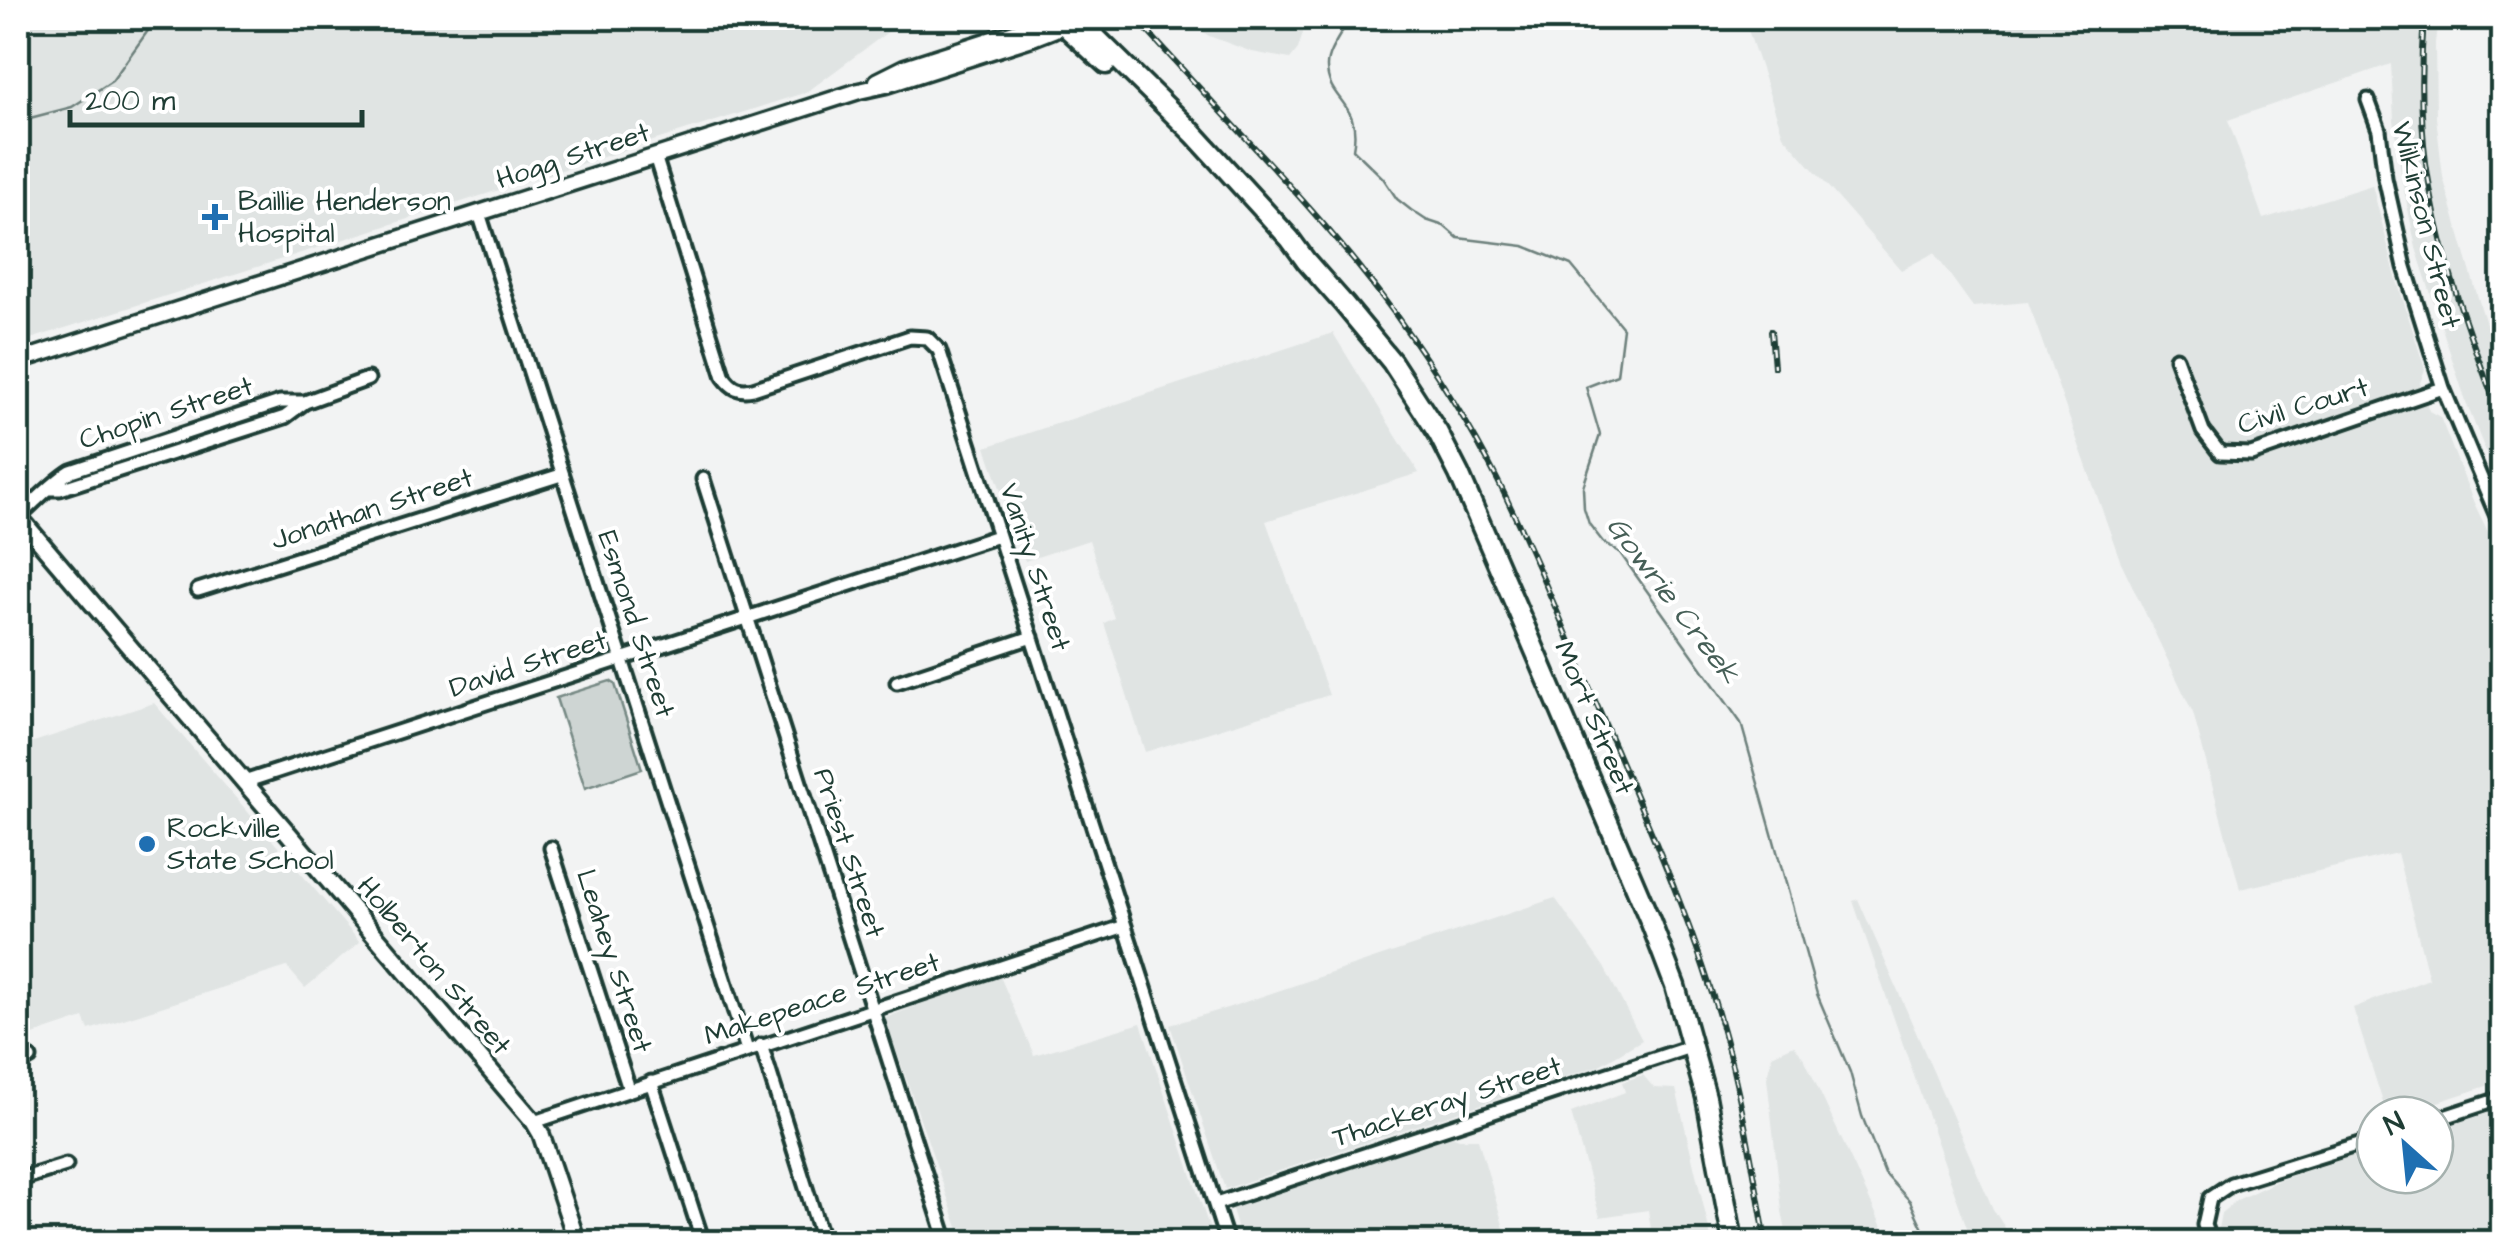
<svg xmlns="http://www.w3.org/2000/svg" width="2520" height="1260" viewBox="0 0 2520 1260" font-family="'Architects Daughter',sans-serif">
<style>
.built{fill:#e0e4e3}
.green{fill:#ced5d3;stroke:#768984;stroke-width:2.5}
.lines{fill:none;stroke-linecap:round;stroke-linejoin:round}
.stream{stroke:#6d807b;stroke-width:2.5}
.minor-casing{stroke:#1f3d34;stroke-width:19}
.tertiary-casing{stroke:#1f3d34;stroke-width:21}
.secondary-casing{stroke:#1f3d34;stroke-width:22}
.primary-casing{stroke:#1f3d34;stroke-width:25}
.minor{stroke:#fff;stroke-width:11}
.tertiary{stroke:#fff;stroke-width:14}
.secondary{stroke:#fff;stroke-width:15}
.primary{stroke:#fff;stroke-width:18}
.rail-casing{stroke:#1f3d34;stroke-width:6}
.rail{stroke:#fff;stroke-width:2.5;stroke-dasharray:8;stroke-linecap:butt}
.poi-dot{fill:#1f6fb2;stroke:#fff;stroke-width:4}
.labels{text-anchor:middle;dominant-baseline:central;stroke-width:8;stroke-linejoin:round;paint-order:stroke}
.street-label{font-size:28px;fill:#1f3d34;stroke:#fff}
.poi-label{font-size:28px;fill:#1f3d34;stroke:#fff;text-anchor:start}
.water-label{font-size:30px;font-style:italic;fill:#465f57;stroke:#fff}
</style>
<rect width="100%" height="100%" fill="#f2f3f3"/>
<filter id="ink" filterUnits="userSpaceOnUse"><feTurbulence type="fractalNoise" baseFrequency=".01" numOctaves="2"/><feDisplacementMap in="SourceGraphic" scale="20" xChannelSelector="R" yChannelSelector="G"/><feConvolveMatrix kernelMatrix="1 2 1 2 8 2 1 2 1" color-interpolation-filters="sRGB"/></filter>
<g filter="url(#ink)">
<path class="built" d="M18,18H931L889,31L807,92L18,343Z
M1182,18H1300L1303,33L1298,49L1290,59L1252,52L1209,36Z
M1744,18H2387L2389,28V18H2438L2435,43L2436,117L2443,177L2481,308L2502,373V492L2467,405L2416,248L2403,185L2394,120L2391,64L2228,120L2263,219L2372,185L2397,281L2425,369L2420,383L2429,411L2440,417L2474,503L2502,561V1081L2398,1115H2387L2353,1008L2429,979L2397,853L2240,889L2193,713L2120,560L2028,302L1973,307L1934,253L1901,270L1783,135Z
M1333,333L1419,473L1266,521L1329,695L1145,752L1104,623L1114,618L1089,540L1025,561L986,447Z
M154,703L360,942L305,988L287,967L89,1030L84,1018L18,1040V747Z
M1555,898L1604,967L1642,1040L1598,1066L1225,1189L1170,1025L1227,1008Z
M1858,899L1993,1209L2014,1242H1972L1853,901Z
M999,974L1034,1055L1141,1023L1214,1242H963L885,1018Z
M1794,1045L1805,1060L1889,1242H1788L1782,1211L1767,1078L1772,1055Z
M1643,1075L1654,1088L1676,1089L1712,1242H1653L1648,1210L1600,1217L1571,1113L1625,1092L1622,1082Z
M2502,1109V1242H2222L2218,1229L2221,1213L2237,1200L2279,1180L2375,1149V1175H2435V1130Z
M1452,1136L1459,1139H1478L1508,1242H1241L1232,1209Z"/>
<path class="green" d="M610,681L615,684L642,769L585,788L556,698Z"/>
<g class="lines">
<path class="stream" d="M1349,18C1343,33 1326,52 1327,68C1328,101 1362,103 1353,149L1383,178L1397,199L1411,210L1426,220L1444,226L1458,238L1524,246L1571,265L1623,328L1617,375L1586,387L1600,435L1583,487L1584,508L1589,524L1603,542L1620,553L1741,723L1817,994L1850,1072L1862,1116L1885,1174L1910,1201L1929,1242
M18,135L30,118L72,107L112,81L157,18"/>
<defs>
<path id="minor" d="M2368,100L2379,130L2385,178L2405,267L2443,388L2502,528
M655,156L724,377C732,388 739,392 753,389L910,337L927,338L939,350L1227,1242
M479,213L747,1050
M2176,358L2203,431L2220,453L2251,454L2443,388
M703,479L947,1242
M50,489H60L285,417L305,402L368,379
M18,517C36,501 52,483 71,471L280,402H305
M198,590L561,475
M897,682L1032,637
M244,782L998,536
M551,848L629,1089
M761,1045L823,1242
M18,1062L30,1058
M651,1082L703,1242
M2435,1120L2502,1098
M534,1122L1125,926
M18,1180L66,1165
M1216,1204L1693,1046
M2210,1242L2204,1225L2210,1198L2231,1184L2375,1139"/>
<path id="tertiary" d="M877,81L905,67L1027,28L1042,18
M18,361L859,91L886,85L1035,37L1053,30L1067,21"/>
<path id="secondary" d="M18,516L534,1122L541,1134L577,1242"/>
<path id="primary" d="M1056,18L1106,64
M1076,18L1194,134L1290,239L1306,261L1344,304L1392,362L1438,433L1459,474L1525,627L1651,923L1675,986L1706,1097L1733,1242"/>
</defs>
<use href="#minor" class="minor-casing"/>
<use href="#tertiary" class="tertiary-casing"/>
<use href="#secondary" class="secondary-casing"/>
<use href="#primary" class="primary-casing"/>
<use href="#minor" class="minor"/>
<use href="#tertiary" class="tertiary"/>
<use href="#secondary" class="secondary"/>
<use href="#primary" class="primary"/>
<defs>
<path id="rail" d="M1136,18C1222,116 1318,208 1395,314C1433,367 1469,423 1498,481C1532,549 1560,619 1590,689C1635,795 1685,902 1718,1013C1740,1088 1753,1166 1766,1242
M2424,18C2420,66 2420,115 2426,163C2438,251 2470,339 2502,421
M1771,331L1774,367"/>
</defs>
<use href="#rail" class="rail-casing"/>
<use href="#rail" class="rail"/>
</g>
</g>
<g class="poi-dot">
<path d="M210 202h10v10h10v10h-10v10h-10v-10h-10v-10h10z"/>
<circle cx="147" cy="844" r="10"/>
</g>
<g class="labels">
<g class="street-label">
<text transform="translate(573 156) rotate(-18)">Hogg Street</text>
<text transform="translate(2426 225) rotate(76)">Wilkinson Street</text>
<text transform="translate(2303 406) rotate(-17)">Civil Court</text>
<text transform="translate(166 413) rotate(-18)">Chopin Street</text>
<text transform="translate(372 509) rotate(-18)">Jonathan Street</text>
<text transform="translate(1035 567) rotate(72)">Vanity Street</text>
<text transform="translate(636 624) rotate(72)">Esmond Street</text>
<text transform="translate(528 664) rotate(-18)">David Street</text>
<text transform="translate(1594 718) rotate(67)">Mort Street</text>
<text transform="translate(849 853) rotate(72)">Priest Street</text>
<text transform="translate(614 961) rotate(72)">Leahey Street</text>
<text transform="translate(434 966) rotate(50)">Holberton Street</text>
<text transform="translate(822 999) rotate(-18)">Makepeace Street</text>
<text transform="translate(1447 1102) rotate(-18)">Thackeray Street</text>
</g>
<g class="poi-label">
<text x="238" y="201">Baillie Henderson<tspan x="238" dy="32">Hospital</tspan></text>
<text x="167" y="828">Rockville<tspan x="167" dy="32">State School</tspan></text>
</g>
<g class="water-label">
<text transform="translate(1673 600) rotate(53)">Gowrie Creek</text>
</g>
</g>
<rect width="2520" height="1260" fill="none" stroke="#fff" stroke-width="60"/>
<rect x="30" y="30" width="2460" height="1200" fill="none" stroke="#1f3d34" stroke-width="4" filter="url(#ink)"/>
<g transform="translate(2405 1145) rotate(333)"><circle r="48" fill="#ffffff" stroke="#a5b1ae" stroke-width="2.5"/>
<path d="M0-8L18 38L0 25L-18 38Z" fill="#1f6fb2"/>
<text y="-15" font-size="28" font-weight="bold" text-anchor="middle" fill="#1f3d34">N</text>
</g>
<path d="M70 110v15h292v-15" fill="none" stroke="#1f3d34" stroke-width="5"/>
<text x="85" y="110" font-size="30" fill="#1f3d34" stroke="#ffffff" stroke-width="8" paint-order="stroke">200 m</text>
</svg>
